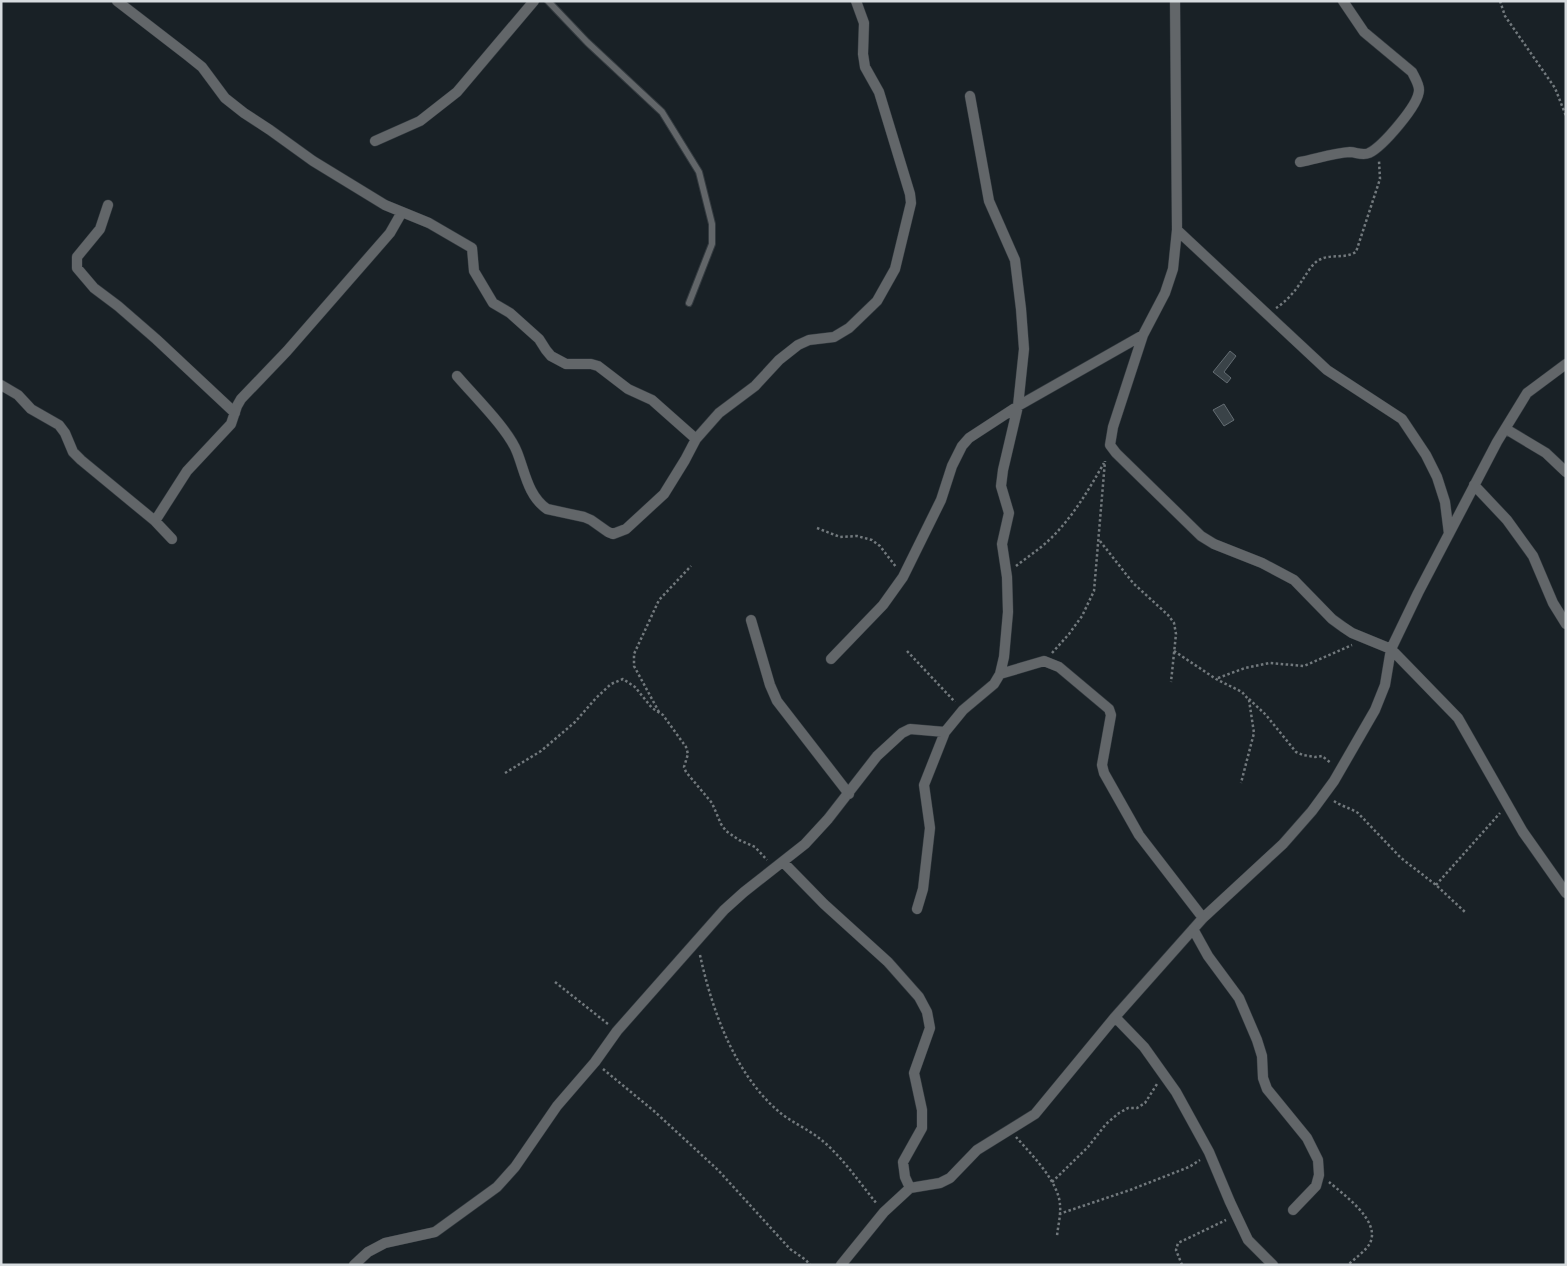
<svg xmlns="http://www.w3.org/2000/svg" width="1567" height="1266" viewBox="0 0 1567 1266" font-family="Helvetica,sans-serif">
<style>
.building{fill:#3a4348;stroke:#636c72}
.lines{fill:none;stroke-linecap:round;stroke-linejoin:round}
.lane-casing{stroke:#343b40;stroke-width:8}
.street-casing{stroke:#343b40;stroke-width:11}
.path{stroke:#72797d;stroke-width:2.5;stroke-dasharray:2.5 2.5;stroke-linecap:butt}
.lane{stroke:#626669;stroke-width:6}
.street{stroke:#626669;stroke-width:10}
</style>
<rect width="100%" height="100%" fill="#192126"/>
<path class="building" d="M1230,351L1236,356L1224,372L1231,378L1227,383L1213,372Z
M1224,404L1234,420L1224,426L1213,410Z"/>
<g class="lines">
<defs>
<path id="lane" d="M548,1L587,42L662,112L699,172L712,224V244L689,303"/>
<path id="street" d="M117,1L187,55L202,67L225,98L244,113L270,130L313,161L385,205L429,223L472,248L474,271L493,303L510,313L539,339L546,350L551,356L566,364H591L598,366L628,389L652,400L696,439
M1175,1L1177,230L1173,269L1165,293L1143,335L1113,427L1110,445L1116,453L1201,536L1214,544L1262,563L1294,580L1332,619L1343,627L1352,633L1391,649L1458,718L1523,832L1566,893
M375,141L420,121L457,92L534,1
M1300,162C1316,159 1333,153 1350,152C1356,152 1362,156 1369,153C1382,147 1419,105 1419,90C1419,84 1415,78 1412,72L1364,32L1343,1
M108,205L100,229L77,257V268L94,288L118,306L156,339L235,413
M1177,230L1327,370L1402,419L1426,455L1437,477L1445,502L1449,534
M457,376C474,396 508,429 517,452C525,472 528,496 547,509L584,517L591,520L608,532L613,534L626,529L664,494L685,460L696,439L719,413L755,386L779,360L798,345L809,340L834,337L849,328L877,301L895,269L911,203L910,194L879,92L865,67L863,54L864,23L856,1
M1,385L18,395L31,409L59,425L65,433L73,452L81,460L155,521L172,539
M1506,429L1546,453L1566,472
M1474,485L1507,520L1533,556L1553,603L1566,624
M155,521L187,471L231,424L237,406L241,399L287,351L390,233L402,212
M751,620L770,685L777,701L849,794
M831,659L883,605L903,577L941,500L952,466L962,446L969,438L1018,406L1143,335
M1000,674L1044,661L1059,667L1109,709L1111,715L1102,765L1104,773L1139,835L1203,918
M783,862L824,904L888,962L919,997L927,1012L930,1028L914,1073L922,1110V1128L903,1162L905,1177L910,1188
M917,909L923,889L930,828L924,785L945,732L963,710L994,684L1000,674L1004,657L1008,612L1007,577L1002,544L1009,513L1001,486L1003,470L1018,406L1024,349L1021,309L1015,260L989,201L970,96
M1193,929L1208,956L1239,998L1257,1040L1262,1056L1263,1078L1267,1089L1307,1138L1318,1160L1319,1175L1316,1186L1293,1210
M1115,1017L1144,1047L1176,1092L1209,1152L1230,1202L1248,1240L1273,1265
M354,1265L368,1252L385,1243L435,1232L497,1187L515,1167L557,1106L595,1062L617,1031L724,910L744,892L805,844L828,819L877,756L902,733L910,729L945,732
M841,1265L884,1212L910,1188L940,1183L950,1178L977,1150L1035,1114L1115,1017L1203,918L1283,844L1312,811L1334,781L1375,710L1385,685L1391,649L1418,593L1497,442L1527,393L1566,364"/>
</defs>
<use href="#lane" class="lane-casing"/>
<use href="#street" class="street-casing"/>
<path class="path" d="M1500,1L1505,16L1555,88L1566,116
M1276,308C1286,302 1297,289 1303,279C1308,272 1313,262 1321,259C1332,254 1344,259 1356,252L1380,179L1379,161
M817,528L840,537L857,536L872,540L880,546L896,567
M1100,541L1133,583L1168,615L1174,623L1176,634L1171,682
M1016,566C1026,558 1037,551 1047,542C1071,520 1088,491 1104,463
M907,651L955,702
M1174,651L1216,679L1242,692L1249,700L1254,733L1241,783
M1052,653L1069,634L1082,616L1094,591L1105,461
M1218,678L1245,668L1270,663L1304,666L1352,645
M1249,699L1266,715L1296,752L1303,755L1315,757L1322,756L1331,763
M659,712L634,666V654L659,600L691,566
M505,773L541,751L575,722L596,698L611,684L623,679L635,687L652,708L663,715L686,747L688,754L684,767L686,772L712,803L721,824L726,831L739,840L755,847L767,860
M1334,801C1341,806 1350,808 1358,813L1401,858L1436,885L1465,912
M1436,885L1500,813
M700,955C712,1010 734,1072 777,1110C789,1121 806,1128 819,1138C841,1155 859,1182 877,1204
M555,982L608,1024
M603,1069L654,1111L718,1170L790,1249L806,1260L810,1265
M1016,1137C1031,1154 1059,1182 1060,1205C1061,1215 1058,1226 1057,1236
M1052,1182L1088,1147L1106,1124L1119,1113L1128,1108H1137L1145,1103L1157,1084
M1329,1182C1344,1195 1381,1221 1370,1243C1366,1251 1355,1258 1348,1265
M1059,1214L1130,1190L1189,1167L1200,1160
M1182,1265L1176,1250L1178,1243L1226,1220"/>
<use href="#lane" class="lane"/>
<use href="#street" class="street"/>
</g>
<rect width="1567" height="1266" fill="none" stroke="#d7dcdf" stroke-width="5"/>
</svg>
